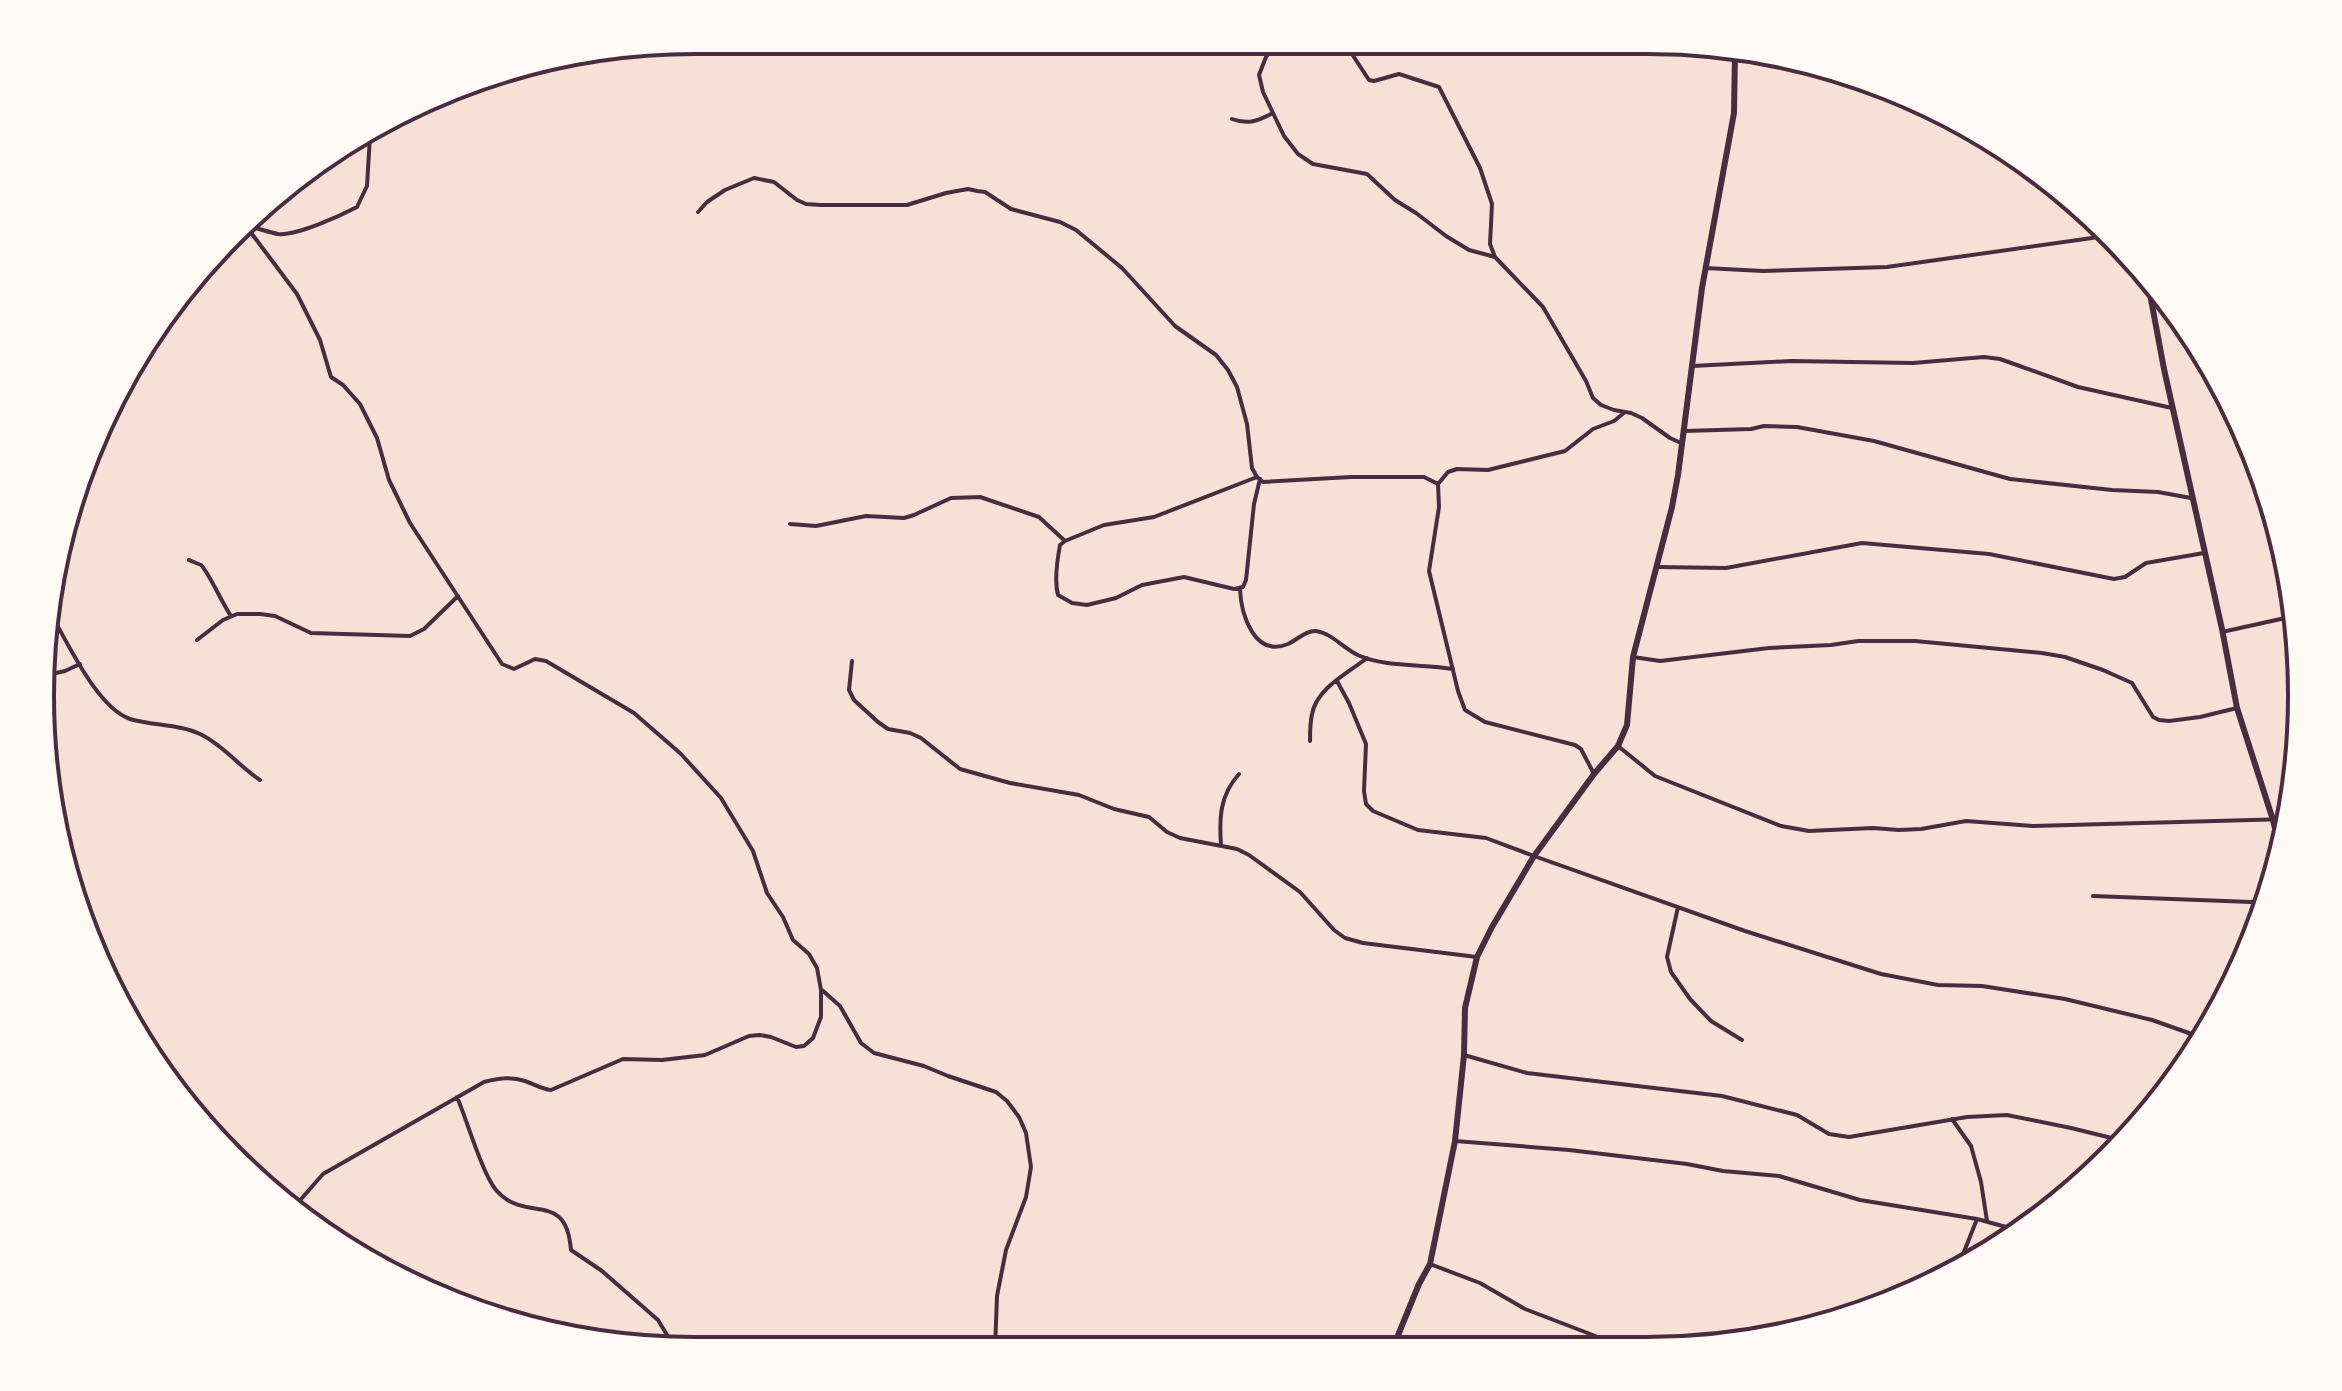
<svg xmlns="http://www.w3.org/2000/svg" width="2342" height="1391" viewBox="0 0 2342 1391" font-family="Ubuntu,sans-serif">
<style>
.lines{fill:none;stroke-linecap:round;stroke-linejoin:round}
.minor{stroke:#4a2c40;stroke-width:4}
.tertiary{stroke:#4a2c40;stroke-width:6}
.rim{fill:none;stroke:#4a2c40;stroke-width:4}
</style>
<rect width="100%" height="100%" fill="#f7e1d7"/>
<g class="lines">
<path class="minor" d="M1274,41C1286,47 1295,49 1307,41
M1337,41L1348,48L1369,80L1374,81L1399,74L1439,87L1480,168L1492,204L1490,244L1495,257L1543,307L1586,381L1593,398L1601,405L1614,410L1631,413L1642,418L1670,438L1681,443
M1277,42L1266,57L1259,75L1263,92L1273,113L1284,136L1298,154L1313,164L1367,174L1395,200L1416,213L1446,236L1469,250L1495,257
M1232,119C1248,125 1258,121 1273,113
M698,212L707,202L725,190L754,178L774,182L797,200L806,204L821,205H907L946,193L968,189L977,191L985,192L1011,209L1060,222L1076,230L1122,268L1175,326L1216,355L1228,370L1237,387L1247,424L1252,468L1257,477L1263,482L1351,477H1424L1438,484L1439,507L1429,571L1458,691L1465,710L1485,722L1575,745L1581,749L1594,774
M246,226L297,294L320,340L331,377L343,385L360,404L377,438L389,480L410,523L502,664L514,669L535,659L546,661L634,713L681,754L721,798L753,851L767,893L783,917L793,940L809,954L817,968L821,990V1017L813,1038L804,1046L796,1047L771,1037L760,1035L749,1036L705,1055L662,1060L623,1059L551,1090C541,1089 534,1084 525,1081C511,1076 498,1078 484,1082L323,1174L295,1206
M247,226C257,228 268,232 278,234C296,236 340,216 357,207L367,186L370,136
M1705,268L1763,271L1887,267L2092,238L2111,233
M1692,366L1791,361L1913,363L1984,357L2000,359L2078,387L2172,408
M1684,431L1751,429L1764,426L1797,427L1874,441L2010,479L2112,490L2158,492L2191,498
M1257,477L1154,517L1104,525L1065,541L1060,545C1057,561 1054,580 1058,595L1072,603L1087,605L1116,598L1142,585L1184,577L1234,589L1243,587L1246,580L1254,504L1260,479
M1438,484L1448,472L1457,469L1488,470L1565,451L1593,429L1614,421L1625,412
M790,524L816,526L866,516L904,518L914,515L951,498L980,497L1039,517L1065,541
M189,560C191,561 199,564 201,565C208,571 223,605 231,616
M1657,567L1726,568L1862,543L1989,554L2114,579L2125,577L2146,563L2204,553
M1240,589C1241,614 1254,658 1288,644C1297,640 1306,630 1316,631C1332,633 1345,650 1360,656C1386,667 1424,664 1453,669
M53,618C70,647 98,708 130,719C154,726 180,724 202,735C224,746 240,767 260,780
M2222,632L2294,616
M197,640L223,620L237,614H260L275,616L311,633L410,636L424,629L458,596
M1633,657L1660,661L1769,648L1831,645L1858,641H1915L2042,653L2065,657L2103,670L2132,683L2153,717L2159,720L2169,721L2200,717L2237,708
M852,661L849,690L854,700L878,722L888,729L910,733L921,738L960,769L1010,783L1079,795L1114,809L1149,817L1167,832L1180,838L1237,849L1249,855L1300,892L1334,930L1345,938L1363,943L1477,957
M43,676L65,671L80,664
M1337,681L1349,703L1366,744L1364,791L1366,804L1373,811L1418,830L1486,838L1534,856L1745,931L1881,974L1938,985L1982,986L2065,999L2152,1020L2203,1038
M1310,741C1310,733 1310,723 1312,714C1317,688 1348,673 1367,658
M1618,746L1655,776L1781,826L1809,831L1873,828L1899,830L1921,829L1966,821L2033,826L2290,819
M1221,845C1219,818 1220,795 1239,774
M2093,896L2251,902L2266,900
M1678,907L1667,957L1671,972L1690,999L1711,1021L1742,1040
M822,990L840,1006L861,1043L874,1053L924,1066L948,1076L996,1092L1007,1101L1019,1117L1026,1133L1031,1167L1026,1197L1006,1250L997,1296L995,1350
M1464,1055L1527,1073L1722,1096L1797,1115L1829,1134L1849,1137L1967,1117L2007,1115L2071,1128L2124,1141
M457,1097C467,1120 482,1173 496,1190C526,1225 566,1188 571,1250L602,1271L658,1320L676,1350
M1952,1119L1971,1146L1981,1182L1987,1221
M1455,1141L1569,1150L1687,1164L1723,1171L1779,1176L1860,1200L1977,1219L2017,1230
M1430,1264L1480,1283L1525,1309L1598,1337L1622,1350
M1956,1272L1977,1219"/>
<path class="tertiary" d="M2147,278L2164,369L2222,629L2237,708L2273,820L2281,853
M1392,1350L1419,1284L1430,1264L1455,1141L1464,1055L1465,1008L1477,957L1492,927L1534,856L1594,774L1618,746L1627,725L1633,657L1672,507L1678,475L1702,288L1734,113L1735,51"/>
</g>
<path d="M0 0H2342V1391H0ZM695 54H1647A641 641 0 0 1 2288 695V696A641 641 0 0 1 1647 1337H695A641 641 0 0 1 54 696V695A641 641 0 0 1 695 54Z" fill="#fffaf5" fill-rule="evenodd"/>
<path class="rim" d="M695 54H1647A641 641 0 0 1 2288 695V696A641 641 0 0 1 1647 1337H695A641 641 0 0 1 54 696V695A641 641 0 0 1 695 54Z"/>
</svg>
